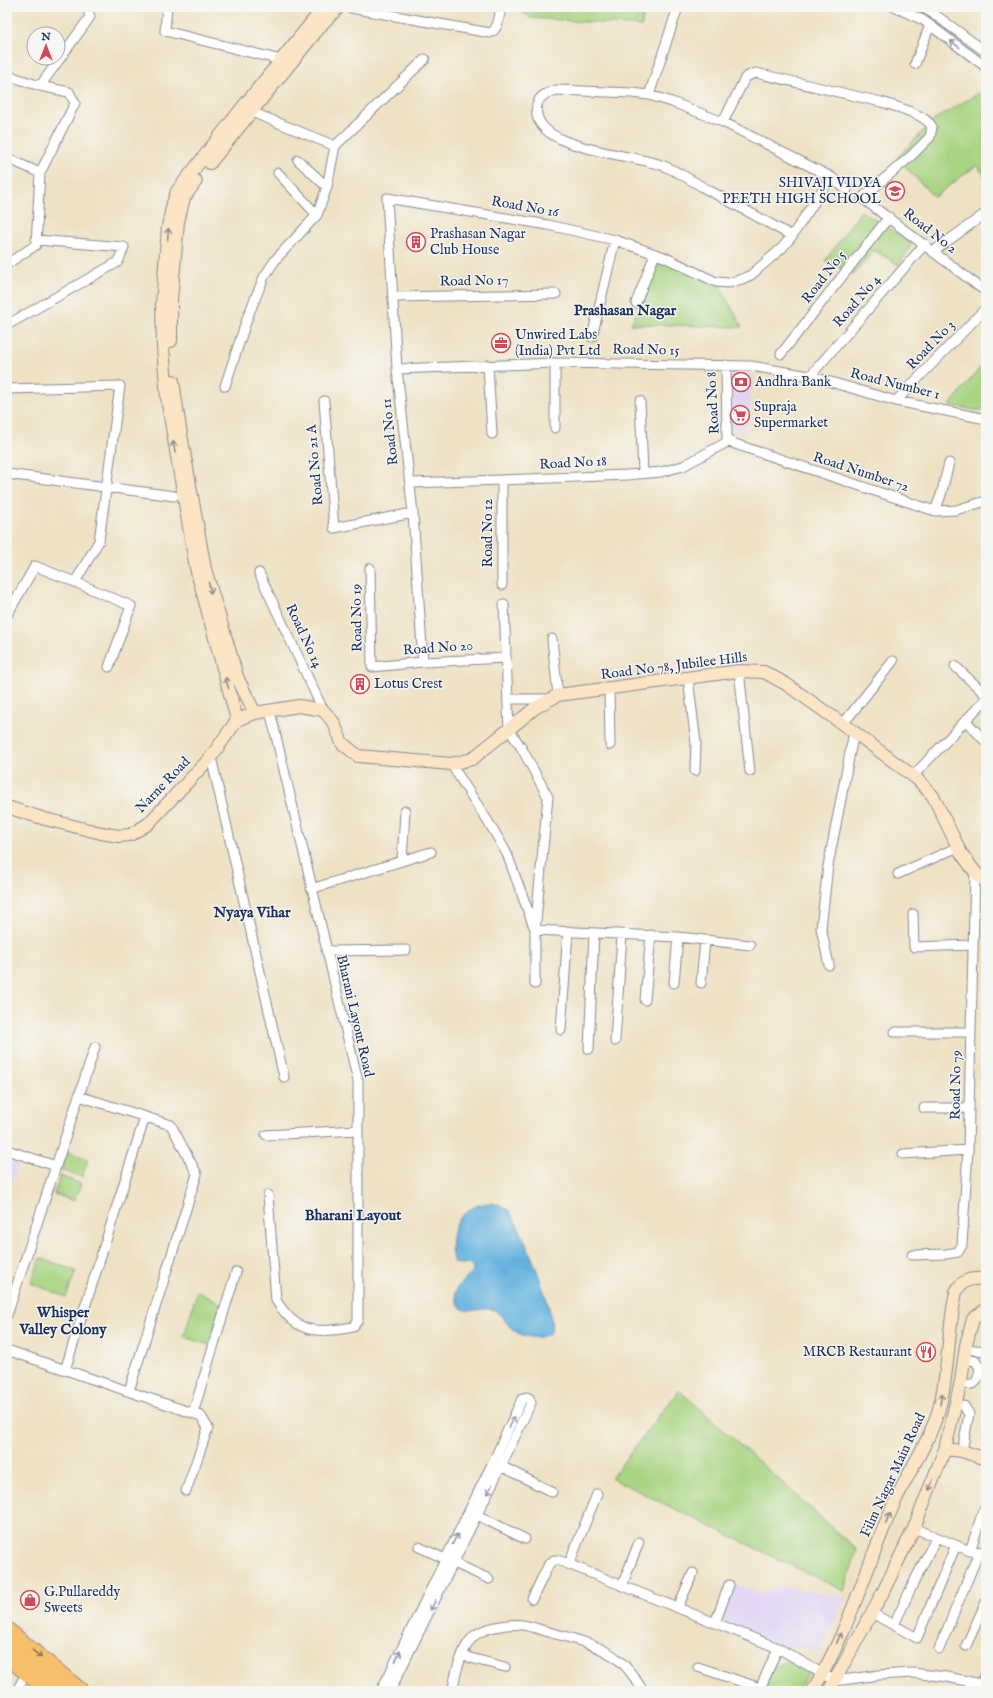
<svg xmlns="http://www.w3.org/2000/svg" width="993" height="1698" viewBox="0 0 993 1698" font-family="'IM FELL English',serif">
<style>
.built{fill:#e1d4f4}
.green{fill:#a9d481;stroke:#628270}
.water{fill:#64b2de;stroke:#40709e}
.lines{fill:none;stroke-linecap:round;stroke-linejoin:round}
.street-casing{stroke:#858891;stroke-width:11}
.secondary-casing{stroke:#858891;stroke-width:14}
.primary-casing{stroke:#858891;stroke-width:16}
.street{stroke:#fff;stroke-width:9}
.secondary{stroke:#fce5c4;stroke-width:12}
.primary{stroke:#f8bf6c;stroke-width:14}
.oneway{stroke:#8d97ae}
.oneway2{stroke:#8c8a91}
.oneway3{stroke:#7e7064}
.labels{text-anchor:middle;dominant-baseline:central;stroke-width:3;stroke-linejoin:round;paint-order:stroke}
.poi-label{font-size:14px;fill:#1b2f5e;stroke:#f6f6f2;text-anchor:start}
.street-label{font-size:14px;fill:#1b2f5e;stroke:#f6f6f2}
.neighbourhood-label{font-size:15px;font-weight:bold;fill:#1b2f5e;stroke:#f6f6f2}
</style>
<rect width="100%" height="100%" fill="#f6f6f2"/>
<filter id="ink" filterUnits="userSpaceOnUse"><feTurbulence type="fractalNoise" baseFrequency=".025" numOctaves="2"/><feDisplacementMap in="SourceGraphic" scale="8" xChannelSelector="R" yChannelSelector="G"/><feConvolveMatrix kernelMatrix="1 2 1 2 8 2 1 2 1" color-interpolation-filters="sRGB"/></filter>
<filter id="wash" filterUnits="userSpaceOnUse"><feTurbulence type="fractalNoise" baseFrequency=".012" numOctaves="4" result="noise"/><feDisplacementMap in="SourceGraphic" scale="16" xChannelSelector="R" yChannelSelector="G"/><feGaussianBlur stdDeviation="0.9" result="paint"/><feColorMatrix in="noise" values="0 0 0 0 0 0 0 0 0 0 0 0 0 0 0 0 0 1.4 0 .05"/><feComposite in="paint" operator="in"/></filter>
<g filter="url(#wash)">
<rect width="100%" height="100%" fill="#efe2c4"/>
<path class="built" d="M731,371L754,375L749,405L751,407L743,433L732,427Z
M7,1157L19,1161L7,1197Z
M735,1584L761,1593L778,1586L846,1597L819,1651L776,1644L723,1620Z"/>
<path class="green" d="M514,7H644L642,26L531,18Z
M979,93L986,100V178L977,165L934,197L897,158L934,120Z
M861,211L912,243L899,265L874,250L854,274L825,261Z
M664,254L716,279L742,327L631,324Z
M986,360V410H974L950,405Z
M68,1152L88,1159L82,1177L61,1170Z
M60,1176L81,1184L74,1201L54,1194Z
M40,1258L76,1271L66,1297L31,1283Z
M197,1291L221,1304L209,1345L184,1337Z
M679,1390L857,1550L844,1591L611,1478Z
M786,1660L810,1670L797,1691H763L771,1670Z"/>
<path class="water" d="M490,1203C497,1204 504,1205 509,1211C521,1226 557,1314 551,1331C549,1336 543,1336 538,1337C531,1338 524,1336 518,1333C508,1328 504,1317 496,1311C486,1304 468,1317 459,1306C457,1303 456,1300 456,1297C453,1278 482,1277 470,1264H461L454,1263C445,1234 459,1205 490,1203Z"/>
</g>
<g filter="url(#ink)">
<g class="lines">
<defs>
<path id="street" d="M167,7L165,31L281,60
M894,7L923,20L986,67
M922,7L934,14L986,52
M351,8L490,33C499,29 499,16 501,7
M915,64L930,25
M7,75L40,86L69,92L75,103L40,173L36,245L7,264
M40,86L90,17L87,7
M649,95L678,7
M723,122L745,78L750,75L756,73L881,102C894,106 926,114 932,127L930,137L912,155L862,198L981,288
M335,146L425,59
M7,158L40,173
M298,160L327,187
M278,173L317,215
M792,236C763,220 735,204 706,189C693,181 680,173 666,167C638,153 528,152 537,105C539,95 548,93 557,90L632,93L649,95L672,102L723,122L831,177L847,190
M934,251L986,213
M394,297L556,294
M636,303L655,254
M7,325L118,262L124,247L37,240
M592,337L615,240
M781,354L889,217
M488,365L492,434
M726,365L727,436L729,441
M397,369L555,363L751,366L810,376L896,401L986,419
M810,376L925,244
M225,386L248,316L264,277L276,259L317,215L327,187L335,146L247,110
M7,389L120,386L99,541L75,582L131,606L109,667
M324,401L334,528L413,513
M640,401L643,473
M896,401L986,308
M555,428V363
M729,441L735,444L935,511L956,510L986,501
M7,474L174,496
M502,480V585
M410,483L502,480L627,475L661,472L683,466L729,441
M935,511L941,495L949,463
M370,568L372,667L423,662L506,658
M259,573L323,710
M504,604L509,730L521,747L548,797L535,930V984
M7,615L35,566L75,582
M552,639L558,695
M423,662L413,513L397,369L387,198L548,225L615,240L664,257L716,282L729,283L742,279L751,275L782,248L792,236L831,177
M955,666L986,695
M739,671L750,771
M688,678L696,743L695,771
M609,689L610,745
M508,699H550
M966,721L986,742
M843,724L893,661
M211,757L284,1077
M451,764L494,831L507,854L534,927
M913,776L986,699
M402,861L405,811
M898,874L958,847
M311,889L431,852
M913,914L914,947L973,945
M535,930L678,937L750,945
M326,951L406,950
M829,965L821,928L828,866L854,732
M674,983L678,937
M701,983L705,940
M645,1000L651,935
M561,1030L568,931
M895,1032H971
M615,1041L622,935
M589,1049L594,933
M79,1096L171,1125L197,1174L129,1391
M924,1108H969
M266,1135L358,1130
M7,1150L56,1166
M903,1154L968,1150
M268,1195L276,1300C296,1334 317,1334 353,1327L358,1320V1081L270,711
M912,1255L946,1254L958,1252L962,1245L968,1150L975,872
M7,1315L95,1047
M965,1349L986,1351
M7,1350L201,1416L208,1428L186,1491
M65,1370L145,1117
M960,1384C977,1385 977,1384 980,1368L975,1361L965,1359
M956,1403L964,1406L969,1414L962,1451
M193,1413L236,1272
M501,1466L552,1492
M477,1515L525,1539
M914,1528L970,1551L986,1552
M419,1547L489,1579
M970,1551L983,1511L986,1508
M569,1564L597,1494
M622,1586L639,1542
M532,1599L549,1564L554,1560H558L778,1648L835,1681L879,1675L912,1673L947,1677L986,1685
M678,1607L693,1573
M872,1613L917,1638L956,1545
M715,1623L729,1585
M894,1625L912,1586L936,1538
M966,1646L986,1602
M939,1649L979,1552
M463,1656L505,1667
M698,1667L760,1688
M981,1684L986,1674
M17,1691L22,1681
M381,1691L493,1462L522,1399L526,1397L529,1398L531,1403L501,1466L390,1691
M453,1691C454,1676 462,1648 473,1637C481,1628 510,1623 522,1625C530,1626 538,1629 545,1631C570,1638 601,1644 621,1662C630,1670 637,1681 643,1691
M759,1691L778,1648"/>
<path id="secondary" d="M210,163L324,22L339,7
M171,341V300L178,222L184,198L196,181
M173,381L180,429L205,569L238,679L255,713
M237,720L196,568L167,398L163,347L162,304L168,226L173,203L177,191L242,108L316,17L328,7
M7,807L45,819L101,833L119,836L130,835L148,824L211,757L237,720L255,713L299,706L323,710L334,723L342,743L358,756L451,764L472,759L535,708L558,695L739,671L764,672L786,684L854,732L917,779L933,796L961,853L975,872L986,882
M945,1449L962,1451L986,1459
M812,1691C847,1636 866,1568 892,1508C908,1471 932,1440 941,1401C949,1365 948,1328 956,1292C962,1279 972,1278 986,1279
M829,1691L882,1594L914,1528L945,1449L961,1381L966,1345L973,1319L986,1309"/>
<path id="primary" d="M7,1629L82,1691
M7,1643L65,1691
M7,1657L47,1691"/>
</defs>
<use href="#street" class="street-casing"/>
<use href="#secondary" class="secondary-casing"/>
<use href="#primary" class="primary-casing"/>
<use href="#street" class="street"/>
<use href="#secondary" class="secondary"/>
<use href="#primary" class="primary"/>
</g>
<defs><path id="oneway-shaft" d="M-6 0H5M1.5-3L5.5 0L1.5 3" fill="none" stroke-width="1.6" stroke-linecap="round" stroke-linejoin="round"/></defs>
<g class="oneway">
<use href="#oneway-shaft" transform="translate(955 44) rotate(-143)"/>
<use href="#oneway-shaft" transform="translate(512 1422) rotate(-65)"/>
<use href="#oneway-shaft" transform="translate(490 1489) rotate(117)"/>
<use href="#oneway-shaft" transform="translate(455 1539) rotate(-64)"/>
<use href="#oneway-shaft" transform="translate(433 1605) rotate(116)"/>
<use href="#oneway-shaft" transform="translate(398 1656) rotate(-64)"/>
</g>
<g class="oneway2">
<use href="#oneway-shaft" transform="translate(168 234) rotate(-86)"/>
<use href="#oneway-shaft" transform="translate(174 447) rotate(-100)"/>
<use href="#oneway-shaft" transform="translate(210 588) rotate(75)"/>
<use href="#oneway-shaft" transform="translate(227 683) rotate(-106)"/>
<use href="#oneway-shaft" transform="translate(941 1399) rotate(-79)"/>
<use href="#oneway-shaft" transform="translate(931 1485) rotate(111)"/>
<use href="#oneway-shaft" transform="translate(888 1518) rotate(-66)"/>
<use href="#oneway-shaft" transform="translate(839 1638) rotate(-65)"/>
</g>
<use class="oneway3" href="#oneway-shaft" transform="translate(37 1654) rotate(40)"/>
</g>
<defs>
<symbol id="university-ring" viewBox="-11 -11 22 22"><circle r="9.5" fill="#f6f6f2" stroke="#d1495b" stroke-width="1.5"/><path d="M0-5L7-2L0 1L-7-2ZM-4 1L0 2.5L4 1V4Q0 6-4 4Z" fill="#d1495b"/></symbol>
<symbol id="building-ring" viewBox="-11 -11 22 22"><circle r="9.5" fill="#f6f6f2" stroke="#d1495b" stroke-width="1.5"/><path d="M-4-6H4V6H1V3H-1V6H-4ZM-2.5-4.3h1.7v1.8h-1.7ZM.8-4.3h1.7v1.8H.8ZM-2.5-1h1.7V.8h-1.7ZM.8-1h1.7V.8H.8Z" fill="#d1495b"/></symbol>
<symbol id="office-ring" viewBox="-11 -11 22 22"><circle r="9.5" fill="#f6f6f2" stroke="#d1495b" stroke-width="1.5"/><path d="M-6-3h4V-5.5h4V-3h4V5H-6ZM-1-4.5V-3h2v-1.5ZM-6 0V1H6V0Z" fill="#d1495b"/></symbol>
<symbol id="bank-ring" viewBox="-11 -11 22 22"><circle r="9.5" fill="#f6f6f2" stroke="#d1495b" stroke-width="1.5"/><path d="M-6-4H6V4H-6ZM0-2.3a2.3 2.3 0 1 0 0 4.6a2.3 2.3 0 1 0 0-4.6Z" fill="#d1495b"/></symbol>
<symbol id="supermarket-ring" viewBox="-11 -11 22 22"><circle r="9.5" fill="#f6f6f2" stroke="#d1495b" stroke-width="1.5"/><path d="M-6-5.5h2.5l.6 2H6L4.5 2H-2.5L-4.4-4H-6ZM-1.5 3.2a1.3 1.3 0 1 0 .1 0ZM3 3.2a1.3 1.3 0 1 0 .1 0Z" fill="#d1495b"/></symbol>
<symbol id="restaurant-ring" viewBox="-11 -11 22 22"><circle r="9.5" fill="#f6f6f2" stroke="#d1495b" stroke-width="1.5"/><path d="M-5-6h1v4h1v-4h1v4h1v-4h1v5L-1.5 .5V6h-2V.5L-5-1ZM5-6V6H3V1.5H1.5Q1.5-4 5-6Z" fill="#d1495b"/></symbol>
<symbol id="shop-ring" viewBox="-11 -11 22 22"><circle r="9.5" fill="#f6f6f2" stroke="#d1495b" stroke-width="1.5"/><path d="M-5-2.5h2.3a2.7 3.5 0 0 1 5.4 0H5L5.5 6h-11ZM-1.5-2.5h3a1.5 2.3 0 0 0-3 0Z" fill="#d1495b"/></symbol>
</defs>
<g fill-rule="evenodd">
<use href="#university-ring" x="884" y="180" width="22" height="22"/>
<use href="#building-ring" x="405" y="231" width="22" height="22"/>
<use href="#office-ring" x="490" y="332" width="22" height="22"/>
<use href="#bank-ring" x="730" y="371" width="22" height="22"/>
<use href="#supermarket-ring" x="729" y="404" width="22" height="22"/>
<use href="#building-ring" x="349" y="673" width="22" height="22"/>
<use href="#restaurant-ring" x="915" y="1341" width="22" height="22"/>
<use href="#shop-ring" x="19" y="1589" width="22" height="22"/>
</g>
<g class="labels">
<g class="poi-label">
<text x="881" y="183" text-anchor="end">SHIVAJI VIDYA<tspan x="881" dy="16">PEETH HIGH SCHOOL</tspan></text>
<text x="430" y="234">Prashasan Nagar<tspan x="430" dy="16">Club House</tspan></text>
<text x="515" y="335">Unwired Labs<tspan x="515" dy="16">(India) Pvt Ltd</tspan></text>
<text x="755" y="382">Andhra Bank</text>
<text x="754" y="407">Supraja<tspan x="754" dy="16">Supermarket</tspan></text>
<text x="374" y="684">Lotus Crest</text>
<text x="912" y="1352" text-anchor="end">MRCB Restaurant</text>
<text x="44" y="1592">G.Pullareddy<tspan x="44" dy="16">Sweets</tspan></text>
</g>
<g class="street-label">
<text transform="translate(525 207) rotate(10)">Road No 16</text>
<text transform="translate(930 231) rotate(38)">Road No 2</text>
<text transform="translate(824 277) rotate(-52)">Road No 5</text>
<text transform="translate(474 281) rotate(-1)">Road No 17</text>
<text transform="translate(857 301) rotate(-49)">Road No 4</text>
<text transform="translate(931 345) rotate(-46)">Road No 3</text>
<text transform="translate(646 350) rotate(1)">Road No 15</text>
<text transform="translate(895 384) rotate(14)">Road Number 1</text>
<text transform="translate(713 403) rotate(-93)">Road No 8</text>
<text transform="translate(390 432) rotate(-96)">Road No 11</text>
<text transform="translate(573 463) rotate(-3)">Road No 18</text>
<text transform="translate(315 465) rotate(-95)">Road No 21 A</text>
<text transform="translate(861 472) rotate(18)">Road Number 72</text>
<text transform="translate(488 533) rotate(-90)">Road No 12</text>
<text transform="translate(357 618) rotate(-91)">Road No 19</text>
<text transform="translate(304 636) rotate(65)">Road No 14</text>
<text transform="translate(438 648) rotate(-4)">Road No 20</text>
<text transform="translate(674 666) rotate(-7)">Road No 78, Jubilee Hills</text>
<text transform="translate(163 785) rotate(-46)">Narne Road</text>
<text transform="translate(355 1016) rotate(77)">Bharani Layout Road</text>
<text transform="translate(956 1085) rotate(-89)">Road No 79</text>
<text transform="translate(893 1475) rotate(-65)">Film Nagar Main Road</text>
</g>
<g class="neighbourhood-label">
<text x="625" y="310">Prashasan Nagar</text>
<text x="252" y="912">Nyaya Vihar</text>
<text x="353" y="1215">Bharani Layout</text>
<text x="63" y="1312">Whisper<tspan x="63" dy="17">Valley Colony</tspan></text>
</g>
</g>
<rect width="993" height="1698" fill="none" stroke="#f6f6f2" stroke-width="24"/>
<g transform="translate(46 46)"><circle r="19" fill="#f6f6f2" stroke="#9ea6b7"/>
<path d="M0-3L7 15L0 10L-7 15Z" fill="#d1495b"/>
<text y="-6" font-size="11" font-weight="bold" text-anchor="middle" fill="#1b2f5e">N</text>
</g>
</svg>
